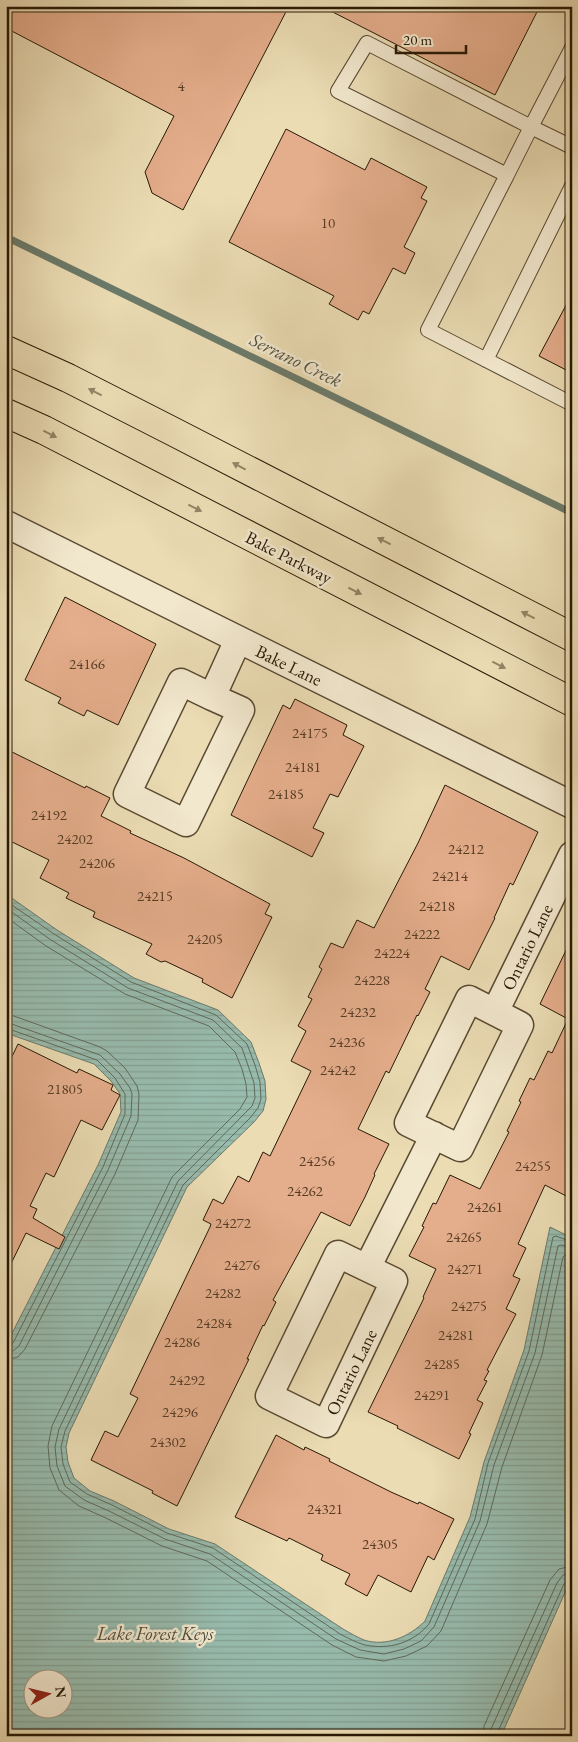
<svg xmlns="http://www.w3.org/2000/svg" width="578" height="1742" viewBox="0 0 578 1742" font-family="'EB Garamond',serif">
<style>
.water{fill:url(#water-rules);stroke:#6b7a6a;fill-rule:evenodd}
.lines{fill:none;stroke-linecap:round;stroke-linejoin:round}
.shore{stroke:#606a5a;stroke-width:1}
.stream{stroke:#6b7a6a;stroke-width:7}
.building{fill:#e4ad8b;stroke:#281805}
.service-casing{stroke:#594931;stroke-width:16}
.minor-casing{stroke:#594931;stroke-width:29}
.primary-casing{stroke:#281805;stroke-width:30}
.service{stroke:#f2e8ce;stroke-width:14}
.minor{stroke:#f2e8ce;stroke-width:26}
.primary{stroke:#ebdcb4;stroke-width:28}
.oneway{fill:#938465}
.labels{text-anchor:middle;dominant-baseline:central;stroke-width:5;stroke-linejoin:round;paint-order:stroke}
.number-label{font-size:15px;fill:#573d26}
.street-label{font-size:18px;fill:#281805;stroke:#f2e8ce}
.water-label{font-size:19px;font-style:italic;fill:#4f5140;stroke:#f2e8ce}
</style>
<defs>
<pattern id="water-rules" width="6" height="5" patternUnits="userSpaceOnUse" patternTransform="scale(1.25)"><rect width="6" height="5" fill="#98bcae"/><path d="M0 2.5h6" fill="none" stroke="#83a194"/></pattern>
</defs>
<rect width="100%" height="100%" fill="#ebdcb4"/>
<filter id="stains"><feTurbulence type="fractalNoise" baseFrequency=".004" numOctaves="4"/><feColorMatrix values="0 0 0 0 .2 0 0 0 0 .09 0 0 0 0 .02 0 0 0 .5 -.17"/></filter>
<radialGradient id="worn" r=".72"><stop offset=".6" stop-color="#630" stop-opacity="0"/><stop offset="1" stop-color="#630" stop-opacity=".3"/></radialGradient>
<path class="water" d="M6,894L57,930L134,978L218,1010L251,1042L259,1063L265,1081L266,1099L263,1111L254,1122L187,1187L69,1433L66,1447L68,1462L74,1478L90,1491L114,1501L169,1529L215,1544L343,1629C350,1633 357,1637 364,1640C386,1647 409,1637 425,1621L470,1517L484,1462L524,1350L550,1227L572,1238V1582L567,1588L501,1736H6V1345L98,1165L121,1112L120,1094L111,1081L94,1064L6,1033ZM32,1680H62V1710H32Z"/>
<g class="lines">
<path class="shore" d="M6,901L54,934L131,982L216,1015L247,1044L255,1065L260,1082L261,1099L258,1108L250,1118L183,1185L65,1431L61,1447L63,1464L70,1482L87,1494L112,1505L167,1533L213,1548L340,1634C348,1638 357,1643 365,1645C389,1650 413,1643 429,1624L475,1519L488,1463L529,1351L553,1237L556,1236L572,1242
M6,908L51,940L128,988L213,1020L242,1048L254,1083L255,1098L252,1106L178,1181L59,1429L55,1447L57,1466L65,1486L84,1500L109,1511L165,1539L210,1554L336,1639L360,1650L384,1654L404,1649L421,1641L434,1627L480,1521L494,1465L535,1353L558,1246L561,1245L572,1248
M6,917L46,946L125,994L209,1026L235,1052L242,1069L246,1084L247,1097L240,1109L172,1177L52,1426L48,1446L50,1468L59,1490L79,1506L106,1518L162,1546L207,1561L332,1645L356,1657L384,1661L406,1656L427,1646L441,1631L487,1524L502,1467L542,1355L563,1257L565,1255L572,1256
M6,1015L14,1016L100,1047L107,1051L125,1068L137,1086L139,1094L138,1120L115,1174L25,1349L18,1357L6,1360
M6,1022L100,1055L120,1074L130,1088L132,1094L131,1116L108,1170L19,1346L13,1351L6,1352
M6,1028L97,1060L115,1078L125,1094V1114L103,1167L13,1343L10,1346H6
M483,1736L484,1726L550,1580L559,1569L572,1566
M490,1736L491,1729L557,1583L563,1575L572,1573
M496,1736L563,1586L567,1580L572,1579"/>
<path class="stream" d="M6,237L572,513"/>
</g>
<path class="building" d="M6,6H289L183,210L152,193L145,172L174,116L6,28Z
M321,6H540L495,95Z
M286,129L365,170L371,158L427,187L421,198L427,201L404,247L415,253L405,274L393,268L369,314L363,311L358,320L329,304L334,296L229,242Z
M572,294V373L539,356Z
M65,597L156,644L118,725L87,710L84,716L58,703L61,698L25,680Z
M295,699L347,725L343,735L364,746L338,797L330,794L313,828L324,833L312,857L231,815L283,705L290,709Z
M6,749L85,788L86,786L110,798L101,816L131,831L130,833L184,858L270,904L265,914L272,917L232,998L202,982L203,979L165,961L161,962L146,954L152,944L93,917L95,912L66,898L69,893L40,878L49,860L6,839Z
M445,785L538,832L513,885L510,883L494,918H495L469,970L441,956L425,989L430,992L418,1016L417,1015L389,1073L386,1071L358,1129L389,1144L374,1174L375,1175L365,1197L350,1226L321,1212L273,1300L276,1302L264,1326L263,1325L247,1359H249L177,1506L152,1493L153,1491L91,1460L105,1431L118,1437L138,1398L130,1394L210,1227L211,1224L203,1220L213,1199L223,1204L238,1176L249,1182L263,1152L270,1156L311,1071L291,1061L306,1031L298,1026L312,999L308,997L322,969L319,967L331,943L343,948L357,920L374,928L418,843Z
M572,938V1199L545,1185L518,1244L526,1248L513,1276L520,1279L506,1309L516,1314L487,1370L489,1371L484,1380L487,1381L477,1400L483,1403L469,1433L471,1434L459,1459L397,1428L398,1426L368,1412L424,1298L423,1297L436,1269L409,1256L424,1227L422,1226L433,1203L436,1204L450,1175L480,1189L509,1132L507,1131L521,1102L519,1101L530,1078L534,1080L548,1051L552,1053L568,1019L540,1004Z
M18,1044L77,1073L79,1069L113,1085L111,1090L120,1095L102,1130L81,1120L54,1177L46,1173L30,1206L37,1209L33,1218L65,1237L59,1249L26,1233L6,1274V1069Z
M276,1435L304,1450L305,1447L330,1459L329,1461L391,1492L418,1504L419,1502L454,1519L434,1560L428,1556L411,1592L378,1575L367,1596L345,1584L350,1574L321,1560L323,1555L289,1538L287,1541L235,1517Z"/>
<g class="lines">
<defs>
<path id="service" d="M572,48L531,127L367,43L338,91L507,175L428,330L572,404
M507,175L531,127L572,147
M486,360L572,186"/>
<path id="minor" d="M6,524L572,805
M212,697L241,710L186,823L127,794L181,682L212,697L238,640
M469,999L520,1025L460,1148L408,1123Z
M495,1012L572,855
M367,1268L394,1281L326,1424L269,1396L338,1254L367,1268L434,1135"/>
<path id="primary" d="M6,350L68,378L172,431L572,637
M6,413L44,430L572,702"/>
</defs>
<use href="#service" class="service-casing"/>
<use href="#minor" class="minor-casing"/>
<use href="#primary" class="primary-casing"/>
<use href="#service" class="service"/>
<use href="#minor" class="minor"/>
<use href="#primary" class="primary"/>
</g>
<defs><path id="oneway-solid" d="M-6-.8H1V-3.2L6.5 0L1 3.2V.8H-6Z" transform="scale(1.25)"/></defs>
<g class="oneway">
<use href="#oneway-solid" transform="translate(95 392) rotate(-153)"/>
<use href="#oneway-solid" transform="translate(50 434) rotate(27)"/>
<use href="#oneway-solid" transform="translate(239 466) rotate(-152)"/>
<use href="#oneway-solid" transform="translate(195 508) rotate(27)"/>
<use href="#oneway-solid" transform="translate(384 541) rotate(-153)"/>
<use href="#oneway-solid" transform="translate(355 591) rotate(27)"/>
<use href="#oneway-solid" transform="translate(528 615) rotate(-153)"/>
<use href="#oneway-solid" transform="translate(499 665) rotate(27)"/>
</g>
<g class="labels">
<g class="number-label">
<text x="181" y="85">4</text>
<text x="328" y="222">10</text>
<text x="87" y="663">24166</text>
<text x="310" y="732">24175</text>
<text x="303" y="766">24181</text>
<text x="286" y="793">24185</text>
<text x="49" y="814">24192</text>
<text x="75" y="838">24202</text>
<text x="466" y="848">24212</text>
<text x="97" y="862">24206</text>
<text x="450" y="875">24214</text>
<text x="155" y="895">24215</text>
<text x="437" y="905">24218</text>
<text x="422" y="933">24222</text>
<text x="205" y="938">24205</text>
<text x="392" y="952">24224</text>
<text x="372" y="979">24228</text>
<text x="358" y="1011">24232</text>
<text x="347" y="1041">24236</text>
<text x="338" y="1069">24242</text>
<text x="65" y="1088">21805</text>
<text x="317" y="1160">24256</text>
<text x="533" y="1165">24255</text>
<text x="305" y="1190">24262</text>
<text x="485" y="1206">24261</text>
<text x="233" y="1222">24272</text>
<text x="464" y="1236">24265</text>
<text x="242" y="1264">24276</text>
<text x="465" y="1268">24271</text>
<text x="223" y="1292">24282</text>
<text x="469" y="1305">24275</text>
<text x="214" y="1322">24284</text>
<text x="456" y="1334">24281</text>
<text x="182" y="1341">24286</text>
<text x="442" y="1363">24285</text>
<text x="187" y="1379">24292</text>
<text x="432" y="1394">24291</text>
<text x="180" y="1411">24296</text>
<text x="168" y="1441">24302</text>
<text x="325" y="1508">24321</text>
<text x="380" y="1543">24305</text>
</g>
<g class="street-label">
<text transform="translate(289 557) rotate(27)">Bake Parkway</text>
<text transform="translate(289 665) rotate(26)">Bake Lane</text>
<text transform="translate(527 947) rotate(-64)">Ontario Lane</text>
<text transform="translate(351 1372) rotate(-64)">Ontario Lane</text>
</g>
<g class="water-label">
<text transform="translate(296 360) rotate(26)">Serrano Creek</text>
<text x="155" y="1633">Lake Forest Keys</text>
</g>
</g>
<rect width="578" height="1742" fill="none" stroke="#ebdcb4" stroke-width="25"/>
<rect x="8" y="8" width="563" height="1727" fill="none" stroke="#281805" stroke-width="2.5"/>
<rect x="12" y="12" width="553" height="1717" fill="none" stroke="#281805"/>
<g transform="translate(48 1694) rotate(82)"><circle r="24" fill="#f2e8ce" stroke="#a1957e"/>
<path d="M0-4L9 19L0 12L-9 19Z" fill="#8f2418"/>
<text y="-8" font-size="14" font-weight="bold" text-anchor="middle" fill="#281805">N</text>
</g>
<path d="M396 45v8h70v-8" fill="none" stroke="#281805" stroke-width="2.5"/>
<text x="403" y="45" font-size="15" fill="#281805" stroke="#f2e8ce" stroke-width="4" paint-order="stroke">20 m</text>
<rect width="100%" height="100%" filter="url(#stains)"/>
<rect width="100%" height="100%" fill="url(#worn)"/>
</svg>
